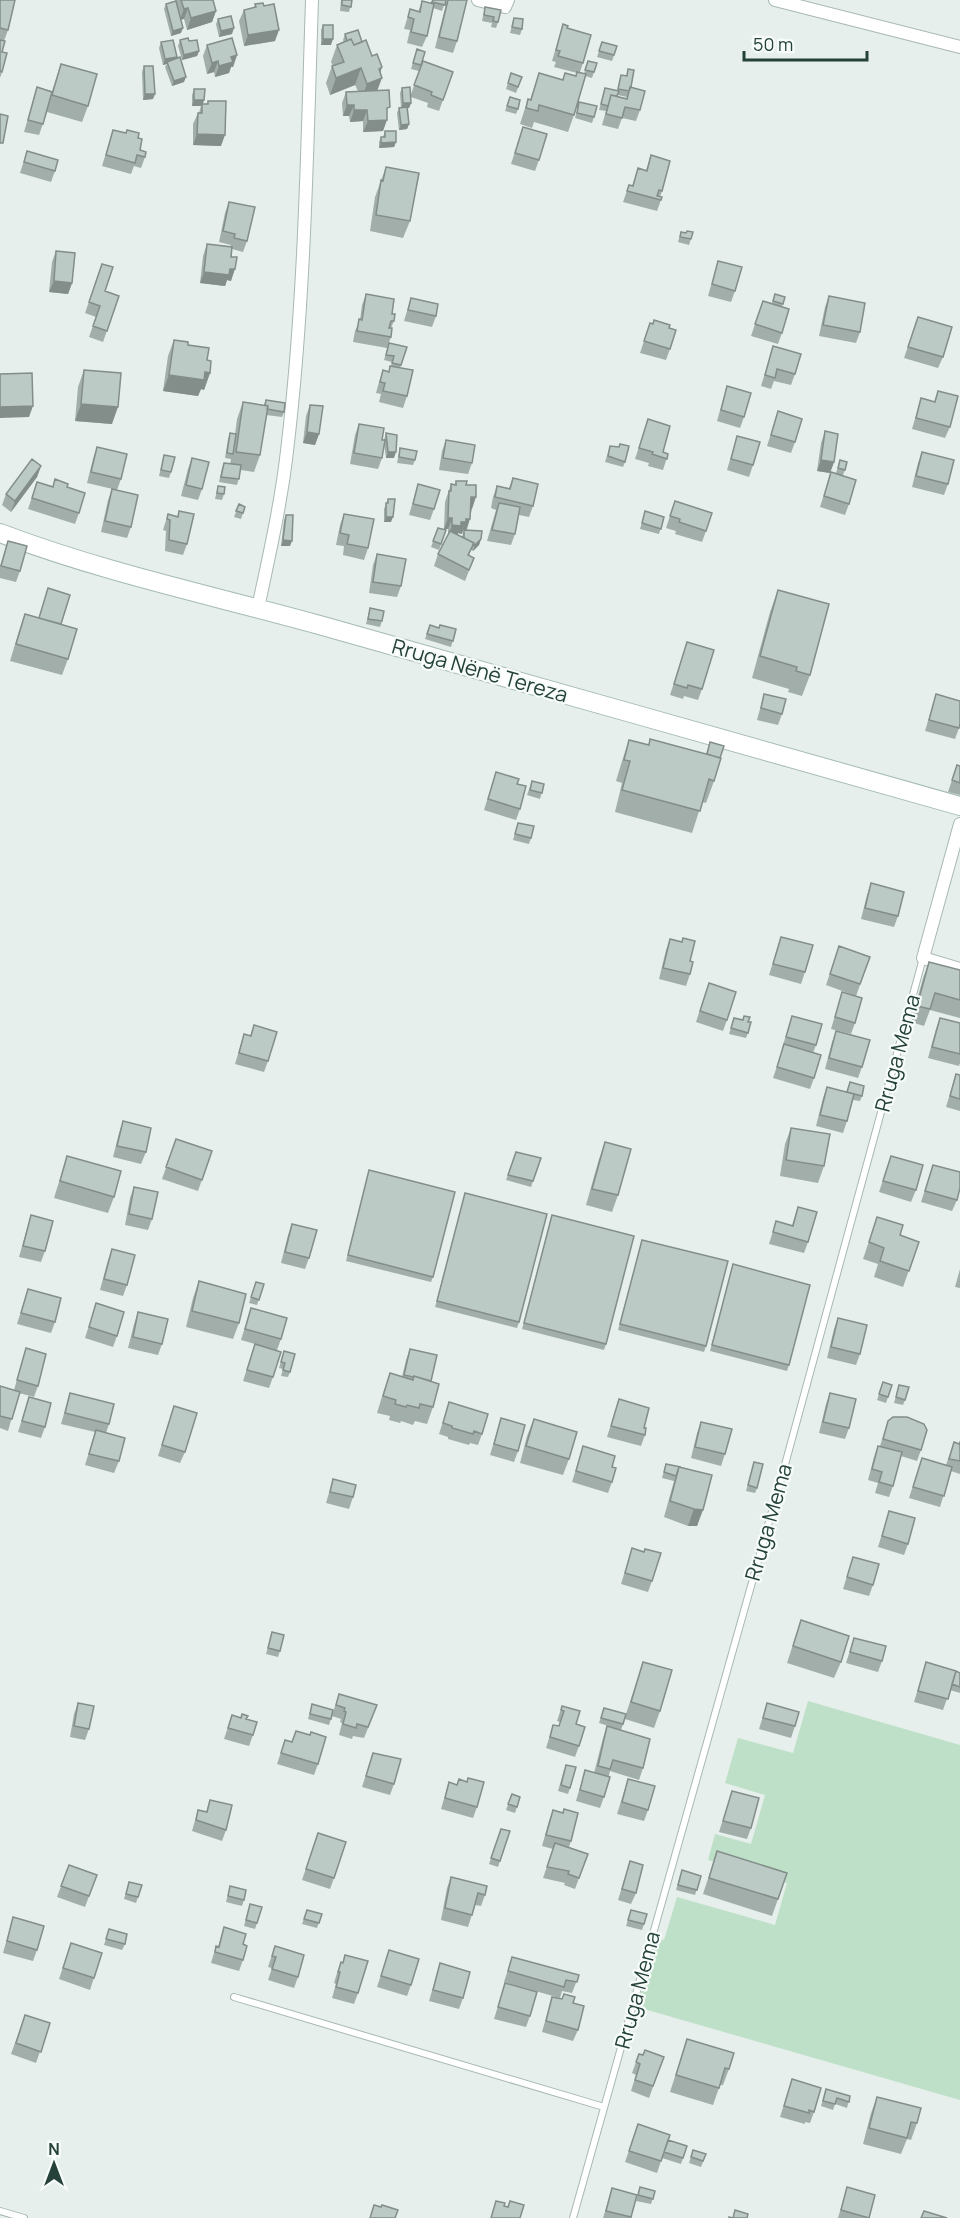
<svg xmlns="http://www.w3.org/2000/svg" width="960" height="2218" viewBox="0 0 960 2218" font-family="Manrope,sans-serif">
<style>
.green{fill:#bfe0c8}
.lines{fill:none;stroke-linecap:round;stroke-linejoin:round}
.service-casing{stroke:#a8b8b2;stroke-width:8}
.minor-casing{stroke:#a8b8b2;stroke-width:14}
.secondary-casing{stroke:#a4bbb3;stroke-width:20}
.service{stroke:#fff;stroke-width:6}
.minor{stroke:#fff;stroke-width:12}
.secondary{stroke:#fff;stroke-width:18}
.wall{fill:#a1aea9;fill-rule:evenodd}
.shaded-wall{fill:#838d89}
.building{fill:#bbcac4;stroke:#838d89;stroke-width:1.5}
.labels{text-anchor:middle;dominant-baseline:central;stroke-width:4.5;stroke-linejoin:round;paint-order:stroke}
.street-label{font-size:21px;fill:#24423a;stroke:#f7fbf9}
</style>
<rect width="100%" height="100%" fill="#e6efeb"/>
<path class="green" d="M808,1701L960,1745V2100L637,2007L657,1938L664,1940L677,1897L775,1925L787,1883L708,1860L715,1834L751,1844L765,1795L725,1783L738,1738L793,1753Z"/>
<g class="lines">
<defs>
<path id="service" d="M234,1997L604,2107
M0,2211L24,2218
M573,2218L780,1483L923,958"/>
<path id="minor" d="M478,0L505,7L508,0
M775,0L960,47
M258,608C269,556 281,504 287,451C305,301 307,150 312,0
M960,824L923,958L960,969"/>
<path id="secondary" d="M0,533C105,573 215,596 323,626C535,686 748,746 960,806"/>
</defs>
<use href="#service" class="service-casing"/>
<use href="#minor" class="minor-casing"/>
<use href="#secondary" class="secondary-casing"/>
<use href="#service" class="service"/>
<use href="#minor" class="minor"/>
<use href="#secondary" class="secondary"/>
</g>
<path class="wall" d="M0,0L8,30L4,41L2,52V72L0,78Z
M175,0H213L216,11L212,22L187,30L184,19H181V33L171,36L164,9L166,4L175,2Z
M341,0H352L349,12L340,11Z
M432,0H446L442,11L433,8L427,36L422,47L407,43L410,30L404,29L410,9L418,12L422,1L431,3Z
M447,0H467L457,41L453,53L435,48Z
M255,4L275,41L244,46L239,21L244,10L254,8Z
M485,7L498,22L496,28L491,27L492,23L482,21Z
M514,18L522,29L520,35L510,33Z
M218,19L232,34L219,37L216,24Z
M563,24L567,28L583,63L580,72L584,74L588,61L594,72L592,78L585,76L574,115L568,132L534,122L532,128L520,124L528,99L530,100L539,73L562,80L565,73L576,76L577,73L554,67L556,62L552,61Z
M323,25L331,45H321V30Z
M345,34L362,42L372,56L382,67L380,73L377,90L387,115L383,131L363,132V121L350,122L349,116H343L342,103L346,92L358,91L355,85L330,95L326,83L332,66H333L331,62L337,45L344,42L343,40Z
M180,40L189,41L199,51L197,56L182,60L178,46Z
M161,42L176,59L184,82L172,86L165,67L167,64L163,65L159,48Z
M602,42L614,55L612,61L597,57Z
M207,45L237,55L233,67H231L229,73L215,77L214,72L207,74L203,56Z
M417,49L425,52L419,71L411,69Z
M423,61L453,72L439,111L427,107L428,103L411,97V103L409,108H408L409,124L407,129L399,130L397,113L399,108H401L400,93L402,88L411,94Z
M61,64L88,106L82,122L47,112L39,135L24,132L37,87L52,91Z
M144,66L153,99L143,100L142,72Z
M628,69L631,87L640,110L636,121L622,118L618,129L602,125L606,111L599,110L605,88L617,91L621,75L626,76ZM618,95L627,97L626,99L617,96Z
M511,73L522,77L516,93L506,89Z
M194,89L204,100L203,104H207L208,101L221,146L193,145V124L198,113H199L201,106H192V95Z
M510,97L518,109L516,114L505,111Z
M579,102L594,117L592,123L575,118Z
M523,127L539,160L535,171L511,164Z
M113,130L138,138L140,150L145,157L141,168L134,166L131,174L102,166Z
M385,131L396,142L394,147L379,148V142L381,137H383Z
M27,151L55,171L51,182L20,173Z
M651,155L662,191L660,197H662L657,211L623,202L629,185L632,186L638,168L646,170Z
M386,167L410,221L403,238L370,231L375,197Z
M229,202L247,241L243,252L232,249L231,281L227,280L225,286L200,283L203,256L207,244L230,247L231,245L219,242L225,213Z
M681,232L691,239L689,245L678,242Z
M56,251L72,283L68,294L49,292L52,262Z
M718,261L735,291L731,302L708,296Z
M102,264L105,291L119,296L103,342L89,337L96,317L85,313Z
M366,294L392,314L394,321L391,328V337L387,348L353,342L355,331L360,320L362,305Z
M775,294L785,297L782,307V333L778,344L751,336L763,301L772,303Z
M829,296L860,332L856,343L819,336L825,307Z
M411,298L436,316L432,327L404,321Z
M918,317L943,357L938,368L904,358Z
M650,323L669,328L670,349L666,360L640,353Z
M174,340L188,345L207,360L210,373L204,390L201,389L198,396L163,391L168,356Z
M389,343L407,347L400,368L407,396L403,408L379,402L381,394L376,393L379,382L383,370L388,372L391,366L392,362L384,360Z
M773,346L795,374L791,385L774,381L771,389L761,386Z
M84,370L112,424L75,421L78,387Z
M727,386L744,417L740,428L717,421Z
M938,391L950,427L945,438L912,429L921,398L934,402Z
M266,400L284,412L282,417L266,415L260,455L254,472L241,470L237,485L219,482L222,468L224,463L230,464L231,459L225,458L228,439L230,433L235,434L237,419L243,402L264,405Z
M310,405L319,434L315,445L303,443L306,416Z
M778,411L795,442L791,453L767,446Z
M648,419L663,452L668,454L663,470L648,466L649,463L635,459Z
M359,424L382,440H384L386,433L394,458H386L384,444L382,458L378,469L350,464L355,435Z
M825,431L834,462L830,473L817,471L821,443Z
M737,436L753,465L749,477L727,470Z
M446,440L472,463L468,474L439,470L442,451Z
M610,446L625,462L623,467L605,462Z
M97,447L121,479L117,490L87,483L93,459Z
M400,448L415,460L413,465L397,463Z
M922,452L948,484L944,495L912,487L918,463Z
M164,455L171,472L169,478L159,476Z
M192,458L202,489L198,500L181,496L188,469Z
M840,460L845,470L843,475L849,504L845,515L820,507L831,472L836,473Z
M41,466L37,477L11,512L2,505L6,494Z
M513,478L533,506L529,517L519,515L515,534L511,545L487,541L496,510L491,508L493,497L497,486L509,488Z
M456,481L466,485L472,509L467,530L481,539L479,545L473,551L471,550L469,556L474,558L465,581L434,566L438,554L448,535V529H444L445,502L451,484L455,485ZM463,530H464L462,537L457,535L458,533L462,534Z
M37,482L52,486L67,487L79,513L75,524L28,509Z
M418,484L434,509L430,520L409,515Z
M218,486L224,494L222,500L215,499Z
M112,489L131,527L127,538L101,532L108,500Z
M388,499L391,522H384V509Z
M675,501L706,531L702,542L675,534L676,531L666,528Z
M239,504L245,507L241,519L234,517Z
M179,511L187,544L183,555L165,551L166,531L163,530L168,514L177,517Z
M645,511L664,517L659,534L640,529Z
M344,514L368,548L364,560L343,555L344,546L336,545L340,525Z
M286,515L290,546H281L284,520Z
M438,528L446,530L439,550L431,547Z
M8,541L20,571L16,582L0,578V566Z
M377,554L401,586L397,597L369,593L373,565Z
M778,590L810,675L802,696L788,692L789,689L752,678L770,612Z
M370,608L382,621L380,627L366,624Z
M25,614L61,624L68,659L62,675L10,661L19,631Z
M430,625L439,628L456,629L451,647L425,639Z
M687,642L702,689L698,700L684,696L683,699L670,695Z
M764,694L782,714L778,725L757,720Z
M936,694L959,728L955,739L925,731Z
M650,739L706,754L710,742L714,781L706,803L702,802L692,833L615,812L622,783L616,781L622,761L629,740L648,745Z
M957,765L960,766V795L948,792Z
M496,772L520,809L516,820L484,810Z
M532,781L544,784L540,799L527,795Z
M518,823L531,838L529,844L513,840Z
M871,883L898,916L894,927L861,919L867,895Z
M781,937L805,972L801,984L769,975Z
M683,938L690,961V974L686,986L659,979L666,950L670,939L682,942Z
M839,946L870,957L856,996L826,985Z
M929,962L960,970V1018L930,1010L924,1026L911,1022L923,978Z
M842,992L855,1023L851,1034L831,1029Z
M705,994L727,1020L723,1031L696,1022Z
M792,1016L816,1045L813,1053L814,1078L810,1089L773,1078L783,1048H782Z
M734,1018L748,1022V1033L746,1038L729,1034Z
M940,1018L960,1023V1063L959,1066L928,1058L936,1029Z
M254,1025L268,1061L264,1072L235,1064L244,1034L250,1036Z
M836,1031L862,1067L858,1078L825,1069L832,1042Z
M956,1074L960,1075V1111L946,1107Z
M850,1082L862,1096L860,1101L853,1100L847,1121L843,1133L816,1126L823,1098L827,1087L847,1092Z
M123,1121L146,1152L141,1164L113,1157L119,1133Z
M791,1128L824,1166L818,1183L780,1176L785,1144Z
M176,1139L212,1151L198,1191L162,1179Z
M605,1142L618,1195L612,1212L586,1205L599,1159Z
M516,1152L541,1158L531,1187L506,1180Z
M67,1156L114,1197L108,1213L54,1198Z
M891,1156L916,1190L911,1202L879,1192Z
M933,1165L957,1200L952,1211L921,1202Z
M369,1170L433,1277L431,1282L346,1261Z
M134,1187L152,1219L148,1230L125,1225L130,1198Z
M465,1193L519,1322L517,1328L435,1307Z
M798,1207L808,1242L804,1253L769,1244L776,1221L792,1225Z
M31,1215L45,1251L41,1262L19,1257Z
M552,1215L606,1344L604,1350L522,1329Z
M877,1217L900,1235L919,1242L903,1287L874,1277L878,1264L863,1259Z
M292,1224L309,1258L305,1269L281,1263L288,1235Z
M642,1240L706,1346L704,1352L618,1330Z
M112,1249L127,1285L123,1296L100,1290L108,1260Z
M733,1264L789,1365L787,1371L710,1351Z
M960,1269V1288L955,1287Z
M199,1281L239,1323L233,1339L186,1327L193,1298Z
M256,1282L264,1284L257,1305L249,1303Z
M28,1289L55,1322L51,1333L17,1324Z
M96,1303L117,1336L113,1347L85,1338Z
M251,1308L281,1339L277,1350L273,1377L269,1388L243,1381L255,1344L241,1340Z
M138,1312L162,1344L158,1355L128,1348L134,1324Z
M838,1318L860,1354L856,1365L827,1358L834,1329Z
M26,1348L38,1386L34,1397L19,1393L8,1431L0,1428V1386L14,1390Z
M410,1349L431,1381L433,1407L427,1424L415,1421L413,1425L401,1421L400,1423L389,1420L390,1416L377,1413L384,1390L390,1373L402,1377L406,1360Z
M284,1351L290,1372L288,1377L281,1376L283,1369L279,1368Z
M883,1382L892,1385L886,1403L877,1400Z
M899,1385L905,1400L903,1405L894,1403Z
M70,1393L109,1424L106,1433L119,1461L114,1473L85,1465L95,1432L61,1424Z
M830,1393L849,1428L845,1439L819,1433L826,1404Z
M29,1397L45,1427L41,1438L18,1432Z
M619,1399L644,1428L645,1435L641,1446L607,1437Z
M449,1402L482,1434L478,1445L470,1443L469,1445L448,1439V1437L439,1434Z
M174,1406L185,1452L180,1463L158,1456Z
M501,1418L518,1451L514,1462L490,1455Z
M534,1419L569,1459L563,1475L520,1463L527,1436Z
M888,1421L921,1450L917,1461L901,1456L893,1486L889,1497L875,1493L878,1483L868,1480L874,1457L878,1446H880Z
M701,1422L725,1454L721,1466L691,1458L697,1433Z
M960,1440V1474L951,1471L940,1507L909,1498L922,1458L946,1465L954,1442L959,1444Z
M583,1446L612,1467V1482L608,1493L572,1482Z
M754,1462L757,1488L755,1493L746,1491Z
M666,1464L712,1475L697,1526H688L664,1517L674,1481L662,1478Z
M333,1479L353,1497L349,1509L326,1503Z
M889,1511L908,1544L904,1555L878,1547Z
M632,1548L644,1552L652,1581L648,1592L621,1584Z
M853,1557L873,1585L869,1596L843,1589Z
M801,1620L841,1662L834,1678L787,1663Z
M272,1632L280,1651L278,1657L266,1654Z
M854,1638L882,1661L878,1672L846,1663Z
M643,1662L660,1711L654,1728L625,1719L621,1730L599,1723L604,1708L626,1714Z
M926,1662L954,1678L960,1673V1693L950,1690L943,1710L914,1702Z
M339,1694L373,1716L364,1738L353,1736L352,1739L339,1735L342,1723L340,1722L341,1719L332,1716L329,1725L308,1719L312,1704L332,1715Z
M78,1703L89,1729L85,1740L70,1737L74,1714Z
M767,1703L795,1726L791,1738L759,1729Z
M562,1706L579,1746L575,1757L546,1748L553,1725L559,1726L560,1722L557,1721Z
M232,1715L246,1719L253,1735L249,1746L224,1739Z
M607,1726L643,1768L639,1780L610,1771L604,1797L600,1808L576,1801L585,1770L594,1773L603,1738Z
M296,1731L310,1735L318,1764L314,1775L277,1764L285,1740L292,1742Z
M373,1753L394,1784L390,1795L362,1787Z
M564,1770L570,1788L568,1794L558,1791Z
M628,1779L648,1810L644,1821L617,1814Z
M449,1782L477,1807L473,1818L441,1809Z
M732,1791L751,1828L747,1839L719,1832Z
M512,1794L520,1797L515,1813L506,1810Z
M210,1800L226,1830L222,1841L192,1831L198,1810L206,1812Z
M553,1810L571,1841L569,1847L588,1854L575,1889L564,1885L565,1883L543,1878L553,1849L542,1846L549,1821Z
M501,1829L510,1831L498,1867L489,1864Z
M318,1833L334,1878L330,1889L302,1880Z
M717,1851L778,1899L772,1916L703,1894Z
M630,1861L636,1893L631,1904L618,1900Z
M69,1865L97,1875L85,1907L57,1897Z
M680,1876H701L695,1895L676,1890Z
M451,1877L485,1895L481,1906L475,1905L468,1927L441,1920L447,1888Z
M129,1882L142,1885L136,1903L124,1899Z
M230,1886L244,1900L242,1906L226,1902Z
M250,1904L257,1923L255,1929L244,1926Z
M307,1910L322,1914L317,1928L302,1924Z
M631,1910L644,1924L642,1930L626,1926Z
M13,1917L37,1950L33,1961L3,1953Z
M224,1927L243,1960L239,1971L211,1963L216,1946L218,1947Z
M109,1929L125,1944L122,1950L104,1945Z
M71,1943L102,1953L90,1990L59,1979Z
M275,1946L298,1977L294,1988L268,1980L272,1968L268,1967Z
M389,1950L411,1985L407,1996L377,1987Z
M345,1955L358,1993L354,2004L332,1998L336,1984L334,1983L337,1973L341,1962H343Z
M512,1957L579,1975L572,1993L562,1991L560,1998L504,1982Z
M440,1963L463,1998L459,2009L429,2001Z
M505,1983L530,2016L526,2027L494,2019Z
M564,1994L573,2003L578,2030L573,2041L542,2032L552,1997L562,1999Z
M25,2015L50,2023L36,2063L11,2054Z
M687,2039L729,2069L723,2085H720L713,2105L670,2092Z
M639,2054L643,2055L664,2057L649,2098L631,2091L636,2075L632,2073Z
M792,2079L814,2112L810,2123L805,2122V2124L780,2117Z
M826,2089L850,2096L847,2108L835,2104L833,2110L821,2106Z
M877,2097L917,2123L911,2140L907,2139L901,2154L863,2144L871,2113Z
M638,2124L668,2140L687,2146L681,2164L662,2158L657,2173L625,2162Z
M693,2150L706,2154L701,2167L689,2163Z
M640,2187L655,2191L651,2204L636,2201Z
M847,2187L869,2218H838Z
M612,2188L637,2195L631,2218H603Z"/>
<path class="shaded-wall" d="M188,8L184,19L180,20L184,9Z
M216,11L212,22L187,30L191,18Z
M183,28L181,33L171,36L173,31Z
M234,28L232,34L219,37L221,31Z
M279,30L275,41L244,46L248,35Z
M323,39H333L331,45H321Z
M199,51L197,56L182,60L184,55Z
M237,55L233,67H231L229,73L215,77L219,66L231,57Z
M177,57L175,62H167V64L163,65L165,59Z
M218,61L214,72L207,74L212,63Z
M382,67L378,79L382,78L376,94L361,100L367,84L379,69Z
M361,68L355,85L330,95L336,78Z
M186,77L184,82L172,86L174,81Z
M145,94H155L153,99L143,100Z
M194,100H204L202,106V104L201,106H192Z
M403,103H411L409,108L401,109Z
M347,105H354L349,116H343Z
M354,110H367L363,121L350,122Z
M387,120L383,131L363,132L368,121Z
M409,124L407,129L399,130L401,125Z
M197,134L225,135L221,146L193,145Z
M396,142L394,147L379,148L381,143Z
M230,269H235L231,281L227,280L225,286L200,283L204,272Z
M54,281L72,283L68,294L49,292Z
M205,372L210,373L204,390L201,389L198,396L163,391L169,375Z
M81,404L118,407L112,424L75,421Z
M33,406L29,417L0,418V407Z
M307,432L319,434L315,445L303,443Z
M388,452H396L394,458H386Z
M821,460L834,462L830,473L817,471Z
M41,466L37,477L11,512L15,501Z
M471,497H476L472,509L467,508Z
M386,517H393L391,522H384Z
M448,518H452L448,529H444Z
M466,519H470L466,530H463L462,534L458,533L457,537H448L452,525Z
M481,539L479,545L473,551L475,545Z
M283,540L292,541L290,546H281Z
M694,1509L703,1510L697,1526H688Z"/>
<path class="building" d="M0,0H15L8,30L0,28Z
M181,0H213L216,11L191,18L188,8L184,9Z
M342,0H352L351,7L342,5Z
M433,0H446L445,5L432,2Z
M448,0H467L457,41L439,37Z
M176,1L183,28L173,31L166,4Z
M422,1L434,4L427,36L411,32L414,19L408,17L410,9L420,12Z
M263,3L264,6L274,4L279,30L248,35L244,10L256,7L255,4Z
M485,7L501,10L498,22L493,21L494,17L484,15Z
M231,16L234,28L221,31L218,19Z
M514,18L523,19L522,29L512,27Z
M563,24L568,26L567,28L591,35L583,63L558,56L560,51L556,50Z
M323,25H333V39H323Z
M358,30L362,42L354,45L351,39L347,41L345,34Z
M188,38L189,41L197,40L199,51L184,55L180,40Z
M232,38L237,55L231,57L233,62L219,66L218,61L212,63L207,45Z
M351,39L354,45L366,40L372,56L377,54L382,67L379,69L382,78L367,84L361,68L336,78L332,66L344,62L337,45Z
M0,40L5,41L2,52L7,53L2,72L0,71Z
M173,40L177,57L165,59L161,42Z
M602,42L617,46L614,55L599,51Z
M417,49L425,52L421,65L413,63Z
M180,57L186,77L174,81L167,62Z
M423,61L453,72L443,100L431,95L432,92L414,85Z
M588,61L597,63L594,72L585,70Z
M61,64L97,74L88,106L52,95Z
M144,66H153L155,94H145Z
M628,69L634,70L631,87L629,91L618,89L621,75L627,76Z
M577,72L586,74L574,115L539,105L538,111L526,108L528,99L531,100L539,73L563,80L565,73L576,76Z
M511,73L522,77L518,87L508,83Z
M37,87L52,92L43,124L28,120Z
M410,87L411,103H403L402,88Z
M630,87L645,91L640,110L625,107L622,118L606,114L611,95L627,99Z
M605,88L619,91L617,96L611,95L608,106L601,104Z
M194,89H205L204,100H194Z
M389,90L390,107L387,108V120L368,121L367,110H354V105H347L346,92Z
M510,97L520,100L518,109L507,106Z
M208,101H226L225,135L197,134L198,113H202V104H208Z
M579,102L597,106L594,117L577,113Z
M407,107L409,124L401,125L399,108Z
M0,114L8,116L3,143H0Z
M523,127L547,134L539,160L515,153Z
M113,130L126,133L127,130L139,133L138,138L142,139L140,150L146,152L145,157L137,155L135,163L106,155Z
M385,131H396V142L381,143V137H385Z
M27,151L58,160L55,171L24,162Z
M651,155L670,161L662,191L659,190L657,196L662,197L661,200L627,191L629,185L633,186L638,168L647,171Z
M386,167L419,173L410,221L376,215L381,180L383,181Z
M229,202L255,207L247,241L234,238L235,234L223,231Z
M687,231L693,232L691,239L680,237L681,232L686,233Z
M207,244L232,247L231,257H237L235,269H230L229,275L204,272Z
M56,251L75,253L72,283L54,281Z
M718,261L742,267L735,291L712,284Z
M102,264L113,267L105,291L119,296L107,331L93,326L100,306L89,302Z
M366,294L394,299L392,314H395L394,321H391L389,328H392L391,337L357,331L359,319L362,320Z
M775,294L785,297L783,304L773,301Z
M829,296L865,303L860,332L823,325Z
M411,298L438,304L436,316L408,310Z
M763,301L789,309L782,333L755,324Z
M918,317L952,327L943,357L908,347Z
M654,320L670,325L669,328L676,330L670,349L644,341L650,323L653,324Z
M174,340L188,342V345L209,348L207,360L211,361L210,373L205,372L204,380L169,375Z
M389,343L407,347L401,365L392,363L394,356L386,355Z
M773,346L801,354L795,374L777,369L775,378L765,375Z
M390,366L413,370L407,396L383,391L385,383L380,382L383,370L389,372Z
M84,370L121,373L118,407L81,404Z
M32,373L33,406L0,407V374Z
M727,386L751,393L744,417L721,410Z
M938,391L958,396L950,427L916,418L921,398L935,402Z
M266,400L285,403L284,412L267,409L268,406L265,405Z
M243,402L268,406L260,455L236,452Z
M310,405L323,406L319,434L307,432Z
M778,411L802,419L795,442L771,435Z
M648,419L670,426L663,452L668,454L667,459L652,454L653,452L639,448Z
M359,424L384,428L382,440H385L382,458L354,453Z
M825,431L838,434L834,462L821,460Z
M230,433L236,434L233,454L227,453Z
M386,433L397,435L396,452H388Z
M737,436L760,442L753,465L731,459Z
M446,440L475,445L472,463L443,458Z
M620,444L629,446L625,462L608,456L610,446L619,447Z
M97,447L127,454L121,479L91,472Z
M400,448L417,451L415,460L399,457Z
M922,452L954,460L948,484L916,476Z
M164,455L175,457L171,472L161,470Z
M192,458L209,462L202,489L186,485Z
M32,459L41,466L15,501L6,494Z
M840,460L847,462L845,470L838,468Z
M224,463L241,465L239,479L221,477Z
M831,472L856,480L849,504L824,496Z
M513,478L538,484L533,506L495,497L497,486L510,489Z
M55,479L68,484L67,487L85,493L79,513L32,498L37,482L53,487Z
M456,481H467L466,485H476V497H471L470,519H466V522H461V526L452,525V518H448L449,491H451V484L456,485Z
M418,484L440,490L434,509L413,504Z
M218,486L225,487L224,494L217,493Z
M112,489L138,495L131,527L105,521Z
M388,499H395L393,517H386V503H388Z
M675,501L712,513L706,531L679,522L680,519L670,516Z
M499,503L520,507L515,534L492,530Z
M239,504L245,507L243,513L236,511Z
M179,511L194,514L187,544L169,540L170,520L167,519L168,514L178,517Z
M645,511L664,517L661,529L642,523Z
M344,514L374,519L368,548L347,544L349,535L340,533Z
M286,515H293L292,541L283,540Z
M438,528L446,530L441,544L433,541Z
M464,530L482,531L481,539L475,545L473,544L474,543L464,538Z
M450,531L474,543L468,555L474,558L469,570L438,554Z
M8,541L27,546L20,571L1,566Z
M377,554L406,559L401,586L373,582Z
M48,588L70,595L61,624L39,618Z
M778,590L829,604L810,675L796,671L797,667L760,656Z
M370,608L384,611L382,621L368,619Z
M25,614L77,629L68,659L16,644Z
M430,625L439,628L440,625L456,629L453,641L427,634Z
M687,642L714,650L702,689L688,685L687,688L674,684Z
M764,694L786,699L782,714L761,708Z
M936,694L960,701V724L959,728L929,720Z
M650,739L721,758L714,781L709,779L700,811L622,790L630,761L624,760L629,740L649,745Z
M710,742L724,746L720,758L707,754Z
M957,765L960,766V783L952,780Z
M496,772L519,779L517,784L526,786L520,809L488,799Z
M532,781L544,784L542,793L530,790Z
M518,823L534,826L531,838L515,834Z
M871,883L904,892L898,916L865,908Z
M781,937L813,945L805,972L773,964Z
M683,938L695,941L690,961L693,962L690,974L663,968L670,939L682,942Z
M839,946L870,957L860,984L830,974Z
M929,962L960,970V1000L935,993L930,1009L917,1006Z
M709,983L736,992L727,1020L700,1011Z
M842,992L862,998L855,1023L835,1017Z
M744,1016L750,1017L748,1022H751L748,1033L731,1028L734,1018L743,1020Z
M792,1016L822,1024L816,1045L786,1037Z
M940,1018L960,1023V1054L932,1047Z
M254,1025L277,1032L268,1061L239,1053L244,1034L251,1036Z
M836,1031L870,1040L862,1067L829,1058Z
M784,1044L821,1055L814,1078L777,1067Z
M956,1074L960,1075V1099L950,1096Z
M850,1082L864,1086L862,1096L847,1092Z
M827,1087L854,1094L847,1121L820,1115Z
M123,1121L151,1128L146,1152L117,1146Z
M791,1128L830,1134L824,1166L786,1160Z
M176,1139L212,1151L202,1180L166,1167Z
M605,1142L631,1149L618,1195L592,1189Z
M516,1152L541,1158L533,1181L508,1175Z
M67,1156L121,1171L114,1197L60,1181Z
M891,1156L923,1165L916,1190L883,1181Z
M933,1165L960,1172V1188L957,1200L925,1191Z
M369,1170L455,1192L433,1277L348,1255Z
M134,1187L158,1192L152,1219L129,1214Z
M465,1193L547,1214L519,1322L437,1301Z
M798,1207L817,1212L808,1242L773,1232L776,1221L793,1226Z
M31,1215L53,1221L45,1251L23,1246Z
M552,1215L634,1236L606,1344L524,1323Z
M877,1217L903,1225L900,1235L919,1242L909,1271L880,1261L884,1248L869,1242Z
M292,1224L317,1230L309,1258L285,1252Z
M642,1240L728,1261L706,1346L620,1324Z
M112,1249L135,1255L127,1285L104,1279Z
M733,1264L810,1285L789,1365L712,1345Z
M199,1281L246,1294L239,1323L192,1311Z
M256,1282L264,1284L259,1300L251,1297Z
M28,1289L61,1298L55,1322L21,1313Z
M96,1303L124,1312L117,1336L89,1327Z
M251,1308L287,1318L281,1339L245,1329Z
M138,1312L168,1319L162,1344L133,1337Z
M838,1318L867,1325L860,1354L831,1347Z
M255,1344L281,1352L273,1377L247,1370Z
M26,1348L46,1354L38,1386L17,1380Z
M410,1349L437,1355L431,1381L414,1376L413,1377L404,1375Z
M284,1351L295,1354L290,1372L283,1370L285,1363L281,1362Z
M390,1373L413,1380L414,1376L439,1384L433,1407L420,1404L419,1408L407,1405L406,1407L395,1404L396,1400L383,1396Z
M883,1382L892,1385L888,1397L879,1394Z
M899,1385L909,1387L905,1400L896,1397Z
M0,1386L20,1392L12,1419L0,1416Z
M70,1393L114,1404L109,1424L65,1413Z
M830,1393L856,1399L849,1428L823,1422Z
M29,1397L51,1403L45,1427L22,1421Z
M619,1399L649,1408L644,1428H646L645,1435L611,1426Z
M449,1402L488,1414L482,1434L474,1431L473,1434L452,1428V1426L443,1423Z
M174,1406L197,1413L185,1452L162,1445Z
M893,1417H907L924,1424L927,1430L921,1450L883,1439L888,1421Z
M501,1418L525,1425L518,1451L494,1444Z
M534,1419L577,1432L569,1459L526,1446Z
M701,1422L732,1429L725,1454L695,1447Z
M96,1430L125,1438L119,1461L89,1454Z
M954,1442L959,1444L960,1442V1461L949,1459Z
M583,1446L615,1456L612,1467L616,1468L612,1482L576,1471Z
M878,1446L902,1452L893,1486L879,1482L882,1472L872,1469Z
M922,1458L952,1467L944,1496L913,1487Z
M754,1462L763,1464L757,1488L748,1485Z
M666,1464L681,1467H679L676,1476L664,1472Z
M679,1467L712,1475L703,1510L694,1509L670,1501Z
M333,1479L356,1485L353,1497L330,1492Z
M889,1511L915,1518L908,1544L882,1536Z
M632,1548L644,1552L645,1549L661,1553L652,1581L625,1573Z
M853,1557L879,1564L873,1585L847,1577Z
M801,1620L849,1636L841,1662L793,1646Z
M272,1632L284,1635L280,1651L268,1648Z
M854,1638L886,1646L882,1661L850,1652Z
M643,1662L672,1670L660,1711L631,1702Z
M926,1662L956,1671L948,1699L918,1691Z
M956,1671L960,1673V1687L952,1684Z
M339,1694L377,1705L368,1727L357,1724L356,1728L343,1724L346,1712L344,1711L345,1708L336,1705Z
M78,1703L94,1706L89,1729L74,1726Z
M767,1703L799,1712L795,1726L763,1718Z
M312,1704L333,1710L331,1719L310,1714Z
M562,1706L580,1711L576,1724L585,1727L579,1746L550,1737L553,1725L559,1726L564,1711L561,1710Z
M604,1708L626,1714L623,1724L601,1718Z
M242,1714L248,1716L246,1719L257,1722L253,1735L228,1728L232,1715L241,1718Z
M607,1726L650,1739L643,1768L613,1760L610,1769L598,1766Z
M296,1731L310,1735L311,1732L326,1737L318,1764L281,1753L285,1740L292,1742Z
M373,1753L401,1759L394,1784L366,1776Z
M566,1765L576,1767L570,1788L561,1785Z
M585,1770L610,1777L604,1797L580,1790Z
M468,1778L484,1782L477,1807L445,1798L449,1782L457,1785L459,1779L467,1782Z
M628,1779L655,1786L648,1810L622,1802Z
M732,1791L759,1798L751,1828L723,1821Z
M512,1794L520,1797L517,1807L508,1804Z
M210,1800L232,1805L226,1830L196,1820L198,1810L207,1812Z
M564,1809L578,1813L571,1841L546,1835L553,1810L563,1813Z
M501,1829L510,1831L500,1861L491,1858Z
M318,1833L346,1842L334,1878L306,1869Z
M555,1843L588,1854L579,1878L568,1874L569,1871L547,1867Z
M717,1851L787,1873L778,1899L709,1878Z
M630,1861L643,1865L636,1893L622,1889Z
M69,1865L97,1875L89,1896L61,1886Z
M682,1870L701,1876L697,1890L678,1885Z
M451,1877L487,1886L485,1895L478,1893L472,1915L445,1908Z
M129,1882L142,1885L138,1897L126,1894Z
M230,1886L246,1890L244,1900L228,1896Z
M250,1904L262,1907L257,1923L246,1920Z
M307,1910L322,1914L319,1923L304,1919Z
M631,1910L647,1914L644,1924L628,1920Z
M13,1917L44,1926L37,1950L7,1941Z
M224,1927L246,1934L243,1944L247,1946L243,1960L215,1952L216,1946L219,1947Z
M109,1929L127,1934L125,1944L106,1939Z
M71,1943L102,1953L94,1978L63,1968Z
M275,1946L304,1955L298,1977L272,1969L276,1957L272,1956Z
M389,1950L419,1959L411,1985L381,1976Z
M345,1955L368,1961L358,1993L336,1987L340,1972H338L341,1962L343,1963Z
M512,1957L579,1975L577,1982L566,1980L564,1987L508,1971Z
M440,1963L470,1972L463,1998L433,1990Z
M505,1983L537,1992L530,2016L498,2007Z
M564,1994L575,1997L573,2003L584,2006L578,2030L546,2021L552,1997L562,1999Z
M25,2015L50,2023L41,2052L16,2043Z
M687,2039L734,2053L729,2069L725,2068L719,2088L676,2075Z
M645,2050L664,2057L653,2086L635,2080L640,2064L636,2062L639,2054L643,2055Z
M792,2079L821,2088L814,2112L809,2110V2113L784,2106Z
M826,2089L850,2096L849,2102L837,2098L835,2104L823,2101Z
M877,2097L921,2108L917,2123L911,2122L907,2138L869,2128Z
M638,2124L670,2135L661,2161L629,2151Z
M668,2140L687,2146L683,2158L664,2152Z
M693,2150L706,2154L703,2161L691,2157Z
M640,2187L655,2191L653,2199L638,2195Z
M847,2187L875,2195L869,2218L841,2210Z
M612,2188L637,2195L631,2217L606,2211Z
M496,2201L505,2203L504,2206L508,2207L510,2201L524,2205L520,2218H491Z
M374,2205L381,2207L382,2205L398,2210L395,2218H370Z
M735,2210L748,2214L747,2218H729V2217L733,2218Z
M924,2211L947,2218H921Z"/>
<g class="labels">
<g class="street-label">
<text transform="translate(480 670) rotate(16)">Rruga Nënë Tereza</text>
<text transform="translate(897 1053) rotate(-75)">Rruga Mema</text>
<text transform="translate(768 1522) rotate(-74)">Rruga Mema</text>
<text transform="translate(637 1990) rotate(-75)">Rruga Mema</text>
</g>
</g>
<g transform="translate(54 2164)" stroke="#f7fbf9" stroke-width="4.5" paint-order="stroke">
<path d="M0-4.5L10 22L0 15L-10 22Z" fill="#24423a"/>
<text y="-9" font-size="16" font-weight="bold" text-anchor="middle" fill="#24423a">N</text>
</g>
<path d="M744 51v9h123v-9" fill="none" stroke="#24423a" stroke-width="3"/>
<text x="753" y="51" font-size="18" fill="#24423a" stroke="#f7fbf9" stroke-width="4.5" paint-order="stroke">50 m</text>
</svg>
